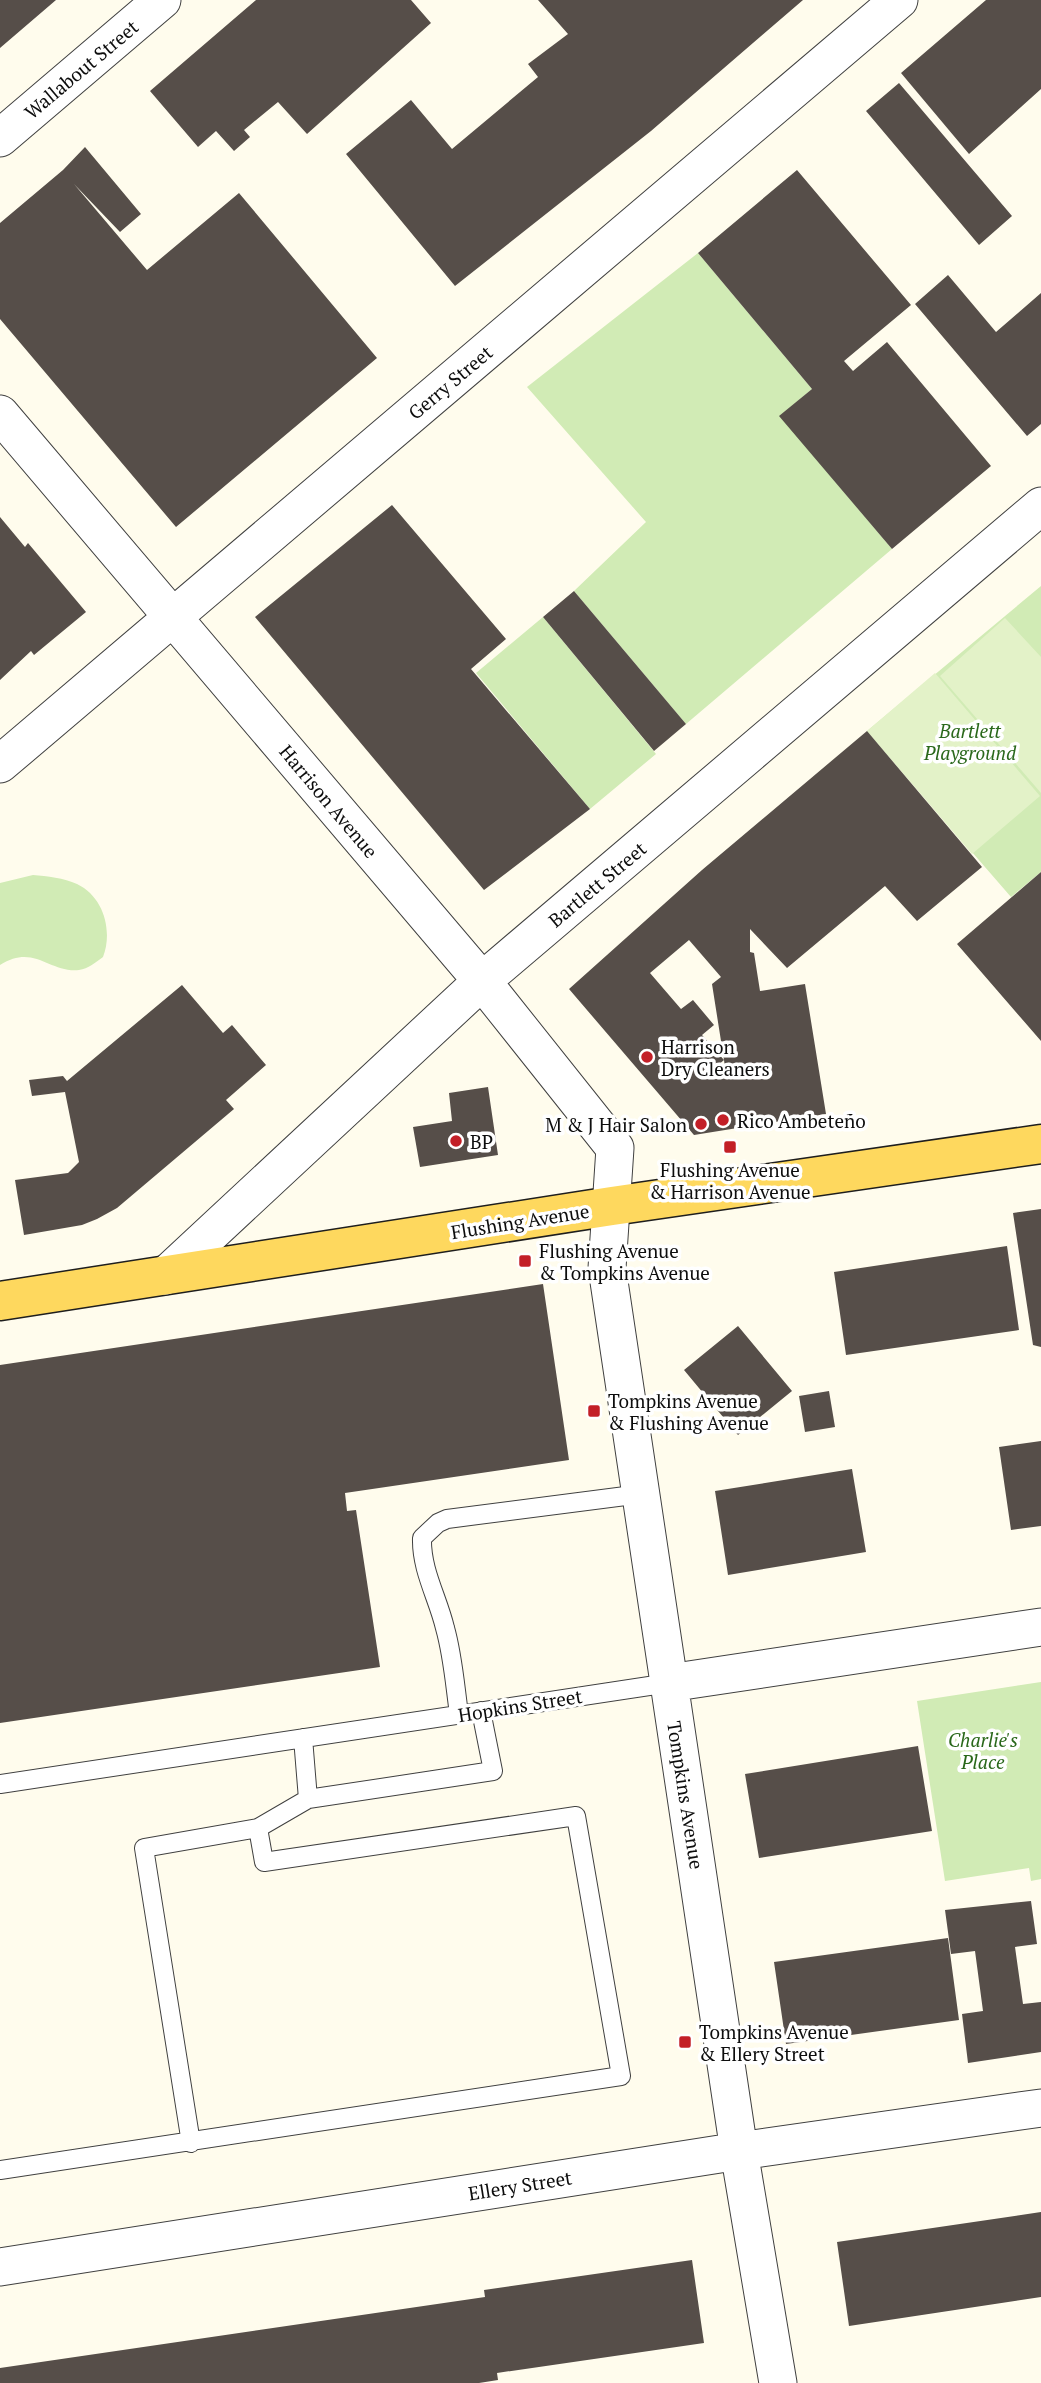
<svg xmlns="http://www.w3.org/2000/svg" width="1041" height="2383" viewBox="0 0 1041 2383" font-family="'PT Serif',serif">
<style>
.green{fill:#d1ebb5}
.pitch{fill:#e3f2c8}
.building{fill:#564e49;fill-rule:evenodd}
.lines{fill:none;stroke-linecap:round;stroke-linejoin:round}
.service-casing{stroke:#404040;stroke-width:20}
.minor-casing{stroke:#404040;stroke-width:39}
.primary-casing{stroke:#1e1e1e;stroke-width:41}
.service{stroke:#fff;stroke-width:18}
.minor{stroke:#fff;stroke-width:37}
.primary{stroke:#fed85e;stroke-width:38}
.poi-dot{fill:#c31f27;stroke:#fff;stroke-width:2.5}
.labels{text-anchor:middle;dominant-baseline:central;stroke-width:7;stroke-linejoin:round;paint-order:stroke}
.street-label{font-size:19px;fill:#0d0d0d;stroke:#fff}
.park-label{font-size:19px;font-style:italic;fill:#2a681b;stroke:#fff}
.poi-label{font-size:19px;fill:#0d0d0d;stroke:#fff;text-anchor:start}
</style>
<rect width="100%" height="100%" fill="#fffced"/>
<path class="green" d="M698,253L812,389L780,416L892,549L686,724L574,591L646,522L527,387Z
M1041,586V872L1011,897L867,731Z
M543,617L656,754L590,809L476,673Z
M33,875C47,876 64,878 77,884C104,897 113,931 103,957C96,962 88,969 79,970C49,973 34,943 0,965V883Z
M1041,1682V1879L1031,1881L1029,1868L945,1881L917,1701Z"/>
<path class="pitch" d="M1005,618L1041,657V793L940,676Z
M935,673L1040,796L972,854L867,731Z"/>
<path class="building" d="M0,0H56L0,48Z
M256,0H411L431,23L307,134L278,102L244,130L250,137L234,151L216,131L198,147L150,91Z
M538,0H803L651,131L455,286L346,154L411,100L452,149L538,77L528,64L568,34Z
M986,0H1041V89L969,154L901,73Z
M899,83L1012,216L979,245L866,111Z
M85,147L141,214L120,232L74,184L147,270L239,193L377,358L176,527L0,319V223L63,170Z
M797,170L911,305L844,361L853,371L887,342L991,466L892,549L779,416L812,389L698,253Z
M948,275L996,332L1041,293V424L1027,436L915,304Z
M392,505L506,639L471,669L590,809L484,890L255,617Z
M0,517L25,547L28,543L86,612L34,655L31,651L0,680Z
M574,591L686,724L654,751L543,617Z
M867,731L982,867L917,921L885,886L787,968L750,929V952L754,953L760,991L805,984L826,1114L694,1135L569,989L702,870ZM689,940L721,977L712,984L724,1060L702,1035L714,1025L693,1000L681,1009L650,973ZM724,1060L726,1075L702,1079Z
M1041,872V1041L957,944Z
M182,985L223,1033L232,1025L266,1065L226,1100L234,1109L117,1208L97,1219L82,1225L24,1235L15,1180L68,1173L79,1162L65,1092L32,1096L29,1080L63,1076L67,1081Z
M488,1087L498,1155L420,1167L413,1127L452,1121L449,1093Z
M1041,1209V1347L1033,1345L1013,1213Z
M1007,1246L1019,1330L846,1355L834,1272Z
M543,1284L569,1460L345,1493L347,1511L356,1510L380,1667L0,1723V1365Z
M738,1326L792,1391L738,1435L684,1370Z
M829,1391L835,1427L805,1432L799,1396Z
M1041,1441V1526L1011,1530L999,1447Z
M852,1469L866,1552L728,1575L715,1491Z
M918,1746L932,1831L759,1858L745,1774Z
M1031,1901L1037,1944L1015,1947L1023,2004L1041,2002V2052L968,2063L962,2014L983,2011L975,1951L951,1954L945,1910Z
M948,1938L959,2020L786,2044L774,1962Z
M1041,2212V2297L849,2326L837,2242Z
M692,2260L704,2343L497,2373L498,2380L479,2383H0V2368L485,2297L484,2290Z"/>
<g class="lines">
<defs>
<path id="service" d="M459,1714C455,1686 453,1656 445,1628C438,1598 421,1570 422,1538L438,1523L447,1519L641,1494
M303,1738L308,1799
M0,1784L669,1683
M191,2143L144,1848L258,1828L308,1799L493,1771L481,1711
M0,2170L621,2076L576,1816L264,1862L258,1828"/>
<path id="minor" d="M0,138L162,0
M0,414L482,981L615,1148L607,1268L739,2151L778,2383
M0,764L899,0
M165,1276L482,981L1041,506
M669,1683L1041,1627
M0,2267L739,2151L1041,2108"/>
<path id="primary" d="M0,1301L612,1206L1041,1144"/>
</defs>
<use href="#service" class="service-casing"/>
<use href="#minor" class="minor-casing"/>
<use href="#primary" class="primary-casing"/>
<use href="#service" class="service"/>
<use href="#minor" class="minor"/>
<use href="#primary" class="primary"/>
</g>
<g class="poi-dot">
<circle cx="647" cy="1057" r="7"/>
<circle cx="723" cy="1120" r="7"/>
<circle cx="701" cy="1124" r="7"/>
<circle cx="456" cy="1141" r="7"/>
<rect x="723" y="1140" width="14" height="14" rx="3.5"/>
<rect x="518" y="1254" width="14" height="14" rx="3.5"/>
<rect x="587" y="1404" width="14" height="14" rx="3.5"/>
<rect x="678" y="2035" width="14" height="14" rx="3.5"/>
</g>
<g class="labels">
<g class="street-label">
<text transform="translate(81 69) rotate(-40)">Wallabout Street</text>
<text transform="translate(450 382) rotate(-40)">Gerry Street</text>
<text transform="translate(329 801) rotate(50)">Harrison Avenue</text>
<text transform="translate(597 884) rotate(-40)">Bartlett Street</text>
<text transform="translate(520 1221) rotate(-9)">Flushing Avenue</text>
<text transform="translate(520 1705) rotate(-9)">Hopkins Street</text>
<text transform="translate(686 1795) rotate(81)">Tompkins Avenue</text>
<text transform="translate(520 2185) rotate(-9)">Ellery Street</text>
</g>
<g class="park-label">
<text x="970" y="730">Bartlett<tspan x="970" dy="22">Playground</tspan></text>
<text x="983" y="1739">Charlie's<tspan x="983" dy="22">Place</tspan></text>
</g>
<g class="poi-label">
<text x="661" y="1046">Harrison<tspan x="661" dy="22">Dry Cleaners</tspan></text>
<text x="737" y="1120">Rico Ambeteño</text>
<text x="687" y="1124" text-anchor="end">M &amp; J Hair Salon</text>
<text x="470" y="1141">BP</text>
<text x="730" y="1169" text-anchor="middle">Flushing Avenue<tspan x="730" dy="22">&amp; Harrison Avenue</tspan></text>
<text x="539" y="1250">Flushing Avenue<tspan x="539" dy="22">&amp; Tompkins Avenue</tspan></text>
<text x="608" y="1400">Tompkins Avenue<tspan x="608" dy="22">&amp; Flushing Avenue</tspan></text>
<text x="699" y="2031">Tompkins Avenue<tspan x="699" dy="22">&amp; Ellery Street</tspan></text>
</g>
</g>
</svg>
